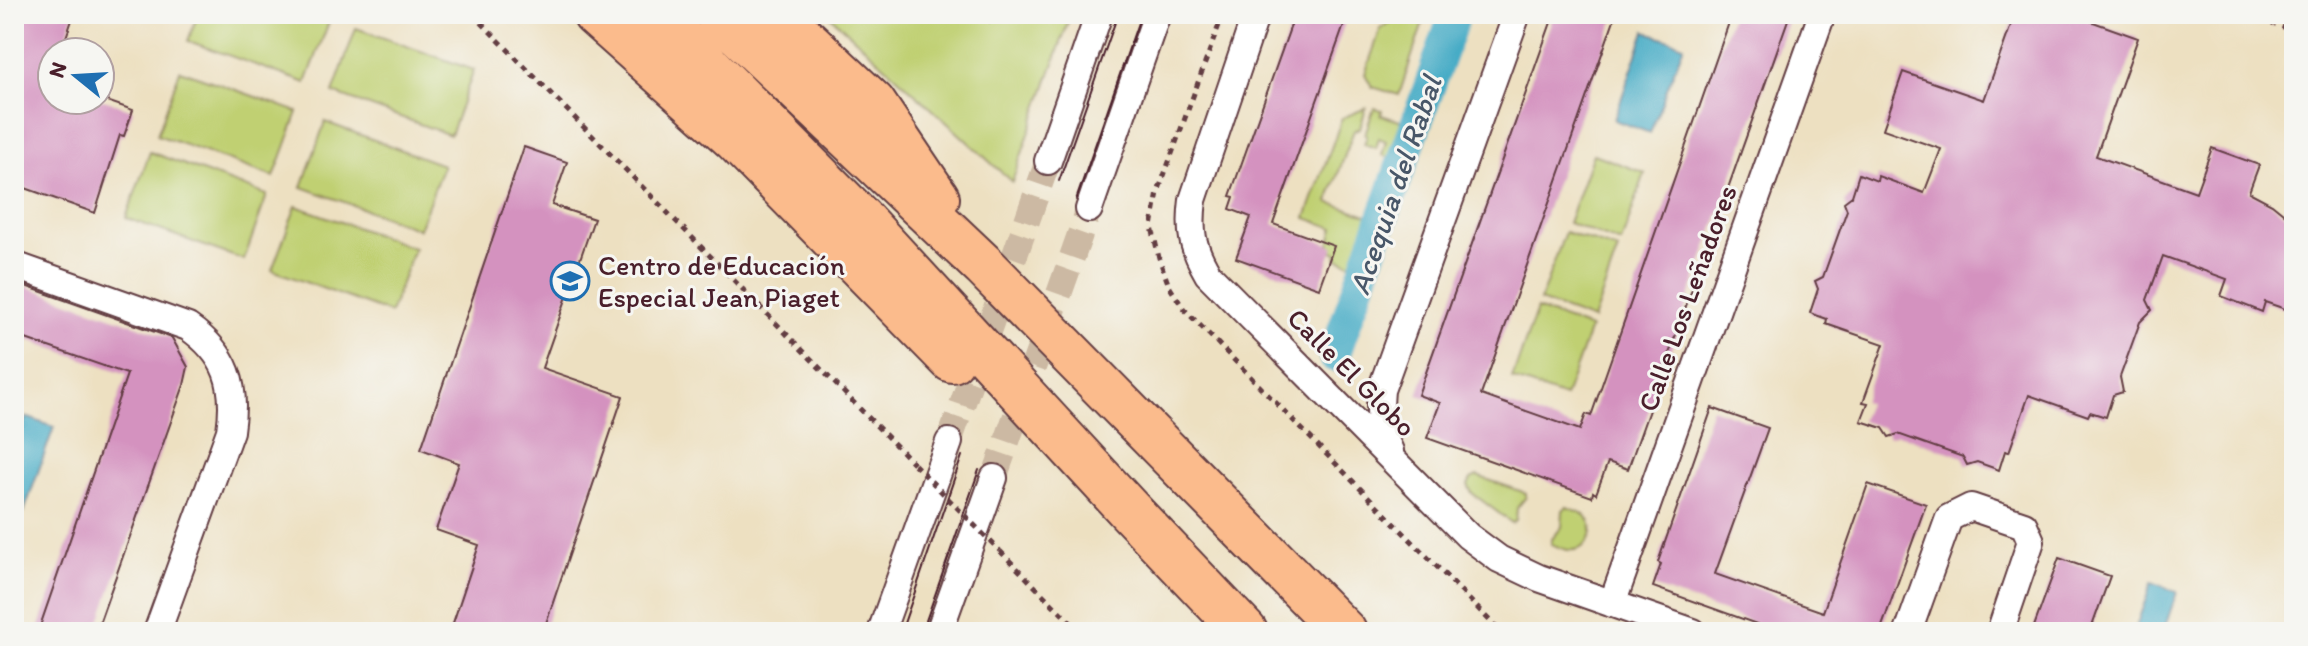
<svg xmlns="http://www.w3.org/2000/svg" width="2308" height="646" viewBox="0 0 2308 646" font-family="Itim,sans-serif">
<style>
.green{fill:#c0d072;stroke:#85784e;stroke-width:2}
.water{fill:#46acc6;stroke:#486678;stroke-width:2}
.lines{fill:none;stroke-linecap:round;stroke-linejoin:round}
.canal{stroke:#46acc6;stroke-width:32}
.building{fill:#d492bf}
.street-tunnel{stroke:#ccb9a3;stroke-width:26;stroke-dasharray:26 13;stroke-linecap:butt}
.street-casing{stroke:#623c42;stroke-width:30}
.highway-casing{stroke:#623c42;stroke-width:48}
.path{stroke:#623c42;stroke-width:5;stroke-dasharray:6 6;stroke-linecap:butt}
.street{stroke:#fff;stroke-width:26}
.highway{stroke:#fbbb8c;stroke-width:44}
.tram{stroke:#4a1f2b;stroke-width:2}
.path-bridge{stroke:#623c42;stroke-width:5;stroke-dasharray:6 6;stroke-linecap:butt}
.labels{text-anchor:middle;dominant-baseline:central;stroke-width:6;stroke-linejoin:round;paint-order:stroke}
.poi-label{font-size:28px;fill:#4a1f2b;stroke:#f6f6f2;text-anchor:start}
.street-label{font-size:28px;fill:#4a1f2b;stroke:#f6f6f2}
.water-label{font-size:30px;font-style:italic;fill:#485769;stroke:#f6f6f2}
</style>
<rect width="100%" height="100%" fill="#f6f6f2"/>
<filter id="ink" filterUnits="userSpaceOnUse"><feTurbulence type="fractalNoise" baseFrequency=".0125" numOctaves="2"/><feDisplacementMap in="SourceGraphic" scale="16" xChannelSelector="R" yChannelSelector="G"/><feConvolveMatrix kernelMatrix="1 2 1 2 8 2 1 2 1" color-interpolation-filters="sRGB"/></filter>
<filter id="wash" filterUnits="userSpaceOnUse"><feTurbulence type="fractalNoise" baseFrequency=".006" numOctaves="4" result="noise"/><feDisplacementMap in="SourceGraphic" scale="32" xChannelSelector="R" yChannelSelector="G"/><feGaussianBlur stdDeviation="1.8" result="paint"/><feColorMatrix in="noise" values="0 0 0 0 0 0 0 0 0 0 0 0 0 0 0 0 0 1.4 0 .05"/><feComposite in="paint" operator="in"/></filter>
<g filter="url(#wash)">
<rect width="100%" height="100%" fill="#ede0c1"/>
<path class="green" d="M198,14H317L330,19L306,83L188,41Z
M828,14H1071L1012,182Z
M1404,14H1426L1399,95L1372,87L1365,74L1381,28Z
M356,28L474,70L450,135L333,93Z
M180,70L298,112L274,177L157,135Z
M1366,108L1360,128L1354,130L1328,202L1370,216L1353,264L1337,258L1338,253L1332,251L1329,245L1334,228L1306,218L1342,118Z
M1374,108L1382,110L1381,115L1403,122L1390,158L1382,155L1386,141L1379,138L1376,148L1364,144L1367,136L1365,134Z
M325,122L443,165L419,229L302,187Z
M150,152L267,195L244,260L126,218Z
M1593,154L1645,173L1621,243L1568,223Z
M296,206L414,248L390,313L272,270Z
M1565,232L1618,250L1593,320L1540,301Z
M1537,309L1590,328L1565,397L1512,379Z
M1477,476L1526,493V497L1517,508L1516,520L1512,523L1472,493L1468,485L1471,479Z
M1567,507C1575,510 1584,512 1589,520C1598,533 1586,552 1569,550C1563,550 1557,546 1551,544V540L1562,527L1563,510Z"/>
<path class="water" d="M1645,31L1684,45L1650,133L1614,120Z
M26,417L54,427L24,512L14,508V451Z
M2152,582L2177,592L2163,632H2134Z"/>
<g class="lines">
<path class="canal" d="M1334,356L1455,14"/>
</g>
<g id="blocks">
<path class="building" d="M14,14H74L61,52H52V100H104L133,110L124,136L120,135L95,213L14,184Z
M1295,14H1348L1273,224L1334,246L1319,288L1236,258L1251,217L1230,209L1234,197L1230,196Z
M1554,14H1616L1481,395L1580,430L1586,414L1591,416L1732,14H1790L1628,469L1608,462L1596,494L1593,492L1592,497L1427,438L1440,403L1418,395Z
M2015,14H2071L2138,38L2096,156L2196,192L2212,148L2259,165L2249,192L2272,204L2294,222V312L2265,302L2262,312L2221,296L2227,279L2163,256L2147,300L2152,310L2140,322L2120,377L2123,392L2113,395L2106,417L2090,412L2088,416L2029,395L2009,452L2005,451L1999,470L1977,462L1967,465L1963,457L1898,434L1889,437L1883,428L1861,421L1868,403L1863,402L1884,344L1826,324L1827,319L1810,313L1818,289L1815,281L1823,277L1847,210L1844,202L1852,196L1859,174L1877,181L1878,176L1924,193L1941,149L1883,129L1903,72L1984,100Z
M524,147L567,162L552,205L594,219L542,368L623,396L543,632H450L479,545L436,530L459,463L421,449Z
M14,282L172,338L188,367L184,385L96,632H38L127,374L14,335Z
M1712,408L1768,428L1715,574L1823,612L1868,484L1926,504L1880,632H1779L1653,587L1661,564L1658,562Z
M2059,558L2110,576L2090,632H2032Z"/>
</g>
</g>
<g filter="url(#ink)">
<use href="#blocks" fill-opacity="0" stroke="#623c42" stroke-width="2"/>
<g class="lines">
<path class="street-tunnel" d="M949,442L1048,161
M994,478L1089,209"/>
<defs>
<path id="street" d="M1256,14L1193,200C1189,231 1192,247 1208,274L1468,536L1499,559L1539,578L1693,632
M1048,161L1099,14
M1089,209L1157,14
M14,265L188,327C227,354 237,385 230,431L157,632
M1390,451C1379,429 1379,415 1381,390L1517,14
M1612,604L1822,14
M881,632L949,442
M939,632L994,478
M1908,632L1949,518L1971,507L2024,525L2031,541L2000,632"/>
<path id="highway" d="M595,14L735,139L952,360
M657,14L860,218L1129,510L1245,632
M718,14L984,266L1344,632
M778,14L873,103L937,198"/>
</defs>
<use href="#street" class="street-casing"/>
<use href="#highway" class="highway-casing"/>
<path class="path" d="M473,14L913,463
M965,14L991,21L1008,14
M1223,14L1158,192L1152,227L1159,258L1169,286L1184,309L1501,632
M2248,14L2294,31
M1000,551L1080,632"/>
<use href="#street" class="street"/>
<use href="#highway" class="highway"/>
<path class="tram" d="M1059,181L1118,14
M1076,200L1141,14
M901,632L962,456
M922,632L979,470"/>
<path class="path-bridge" d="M914,464L1000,551"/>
</g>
</g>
<defs>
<symbol id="school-ring" viewBox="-11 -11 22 22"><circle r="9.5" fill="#f6f6f2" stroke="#1f6fb2" stroke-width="1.5"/><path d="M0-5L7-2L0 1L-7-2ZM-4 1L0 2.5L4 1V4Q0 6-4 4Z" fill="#1f6fb2"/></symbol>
</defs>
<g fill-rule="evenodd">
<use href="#school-ring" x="548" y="259" width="44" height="44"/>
</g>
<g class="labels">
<g class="poi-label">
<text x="598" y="265">Centro de Educación<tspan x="598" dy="32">Especial Jean Piaget</tspan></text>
</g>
<g class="street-label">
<text transform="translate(1687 298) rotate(-70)">Calle Los Leñadores</text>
<text transform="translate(1352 372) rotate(45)">Calle El Globo</text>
</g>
<g class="water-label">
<text transform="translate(1395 185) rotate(-71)">Acequia del Rabal</text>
</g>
</g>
<rect width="2308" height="646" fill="none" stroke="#f6f6f2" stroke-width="48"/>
<g transform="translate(76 76) rotate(288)"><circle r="38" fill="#f6f6f2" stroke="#b1a0a2" stroke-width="2"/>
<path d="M0-6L14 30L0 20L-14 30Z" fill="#1f6fb2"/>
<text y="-12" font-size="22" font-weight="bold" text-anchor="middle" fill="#4a1f2b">N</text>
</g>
</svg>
